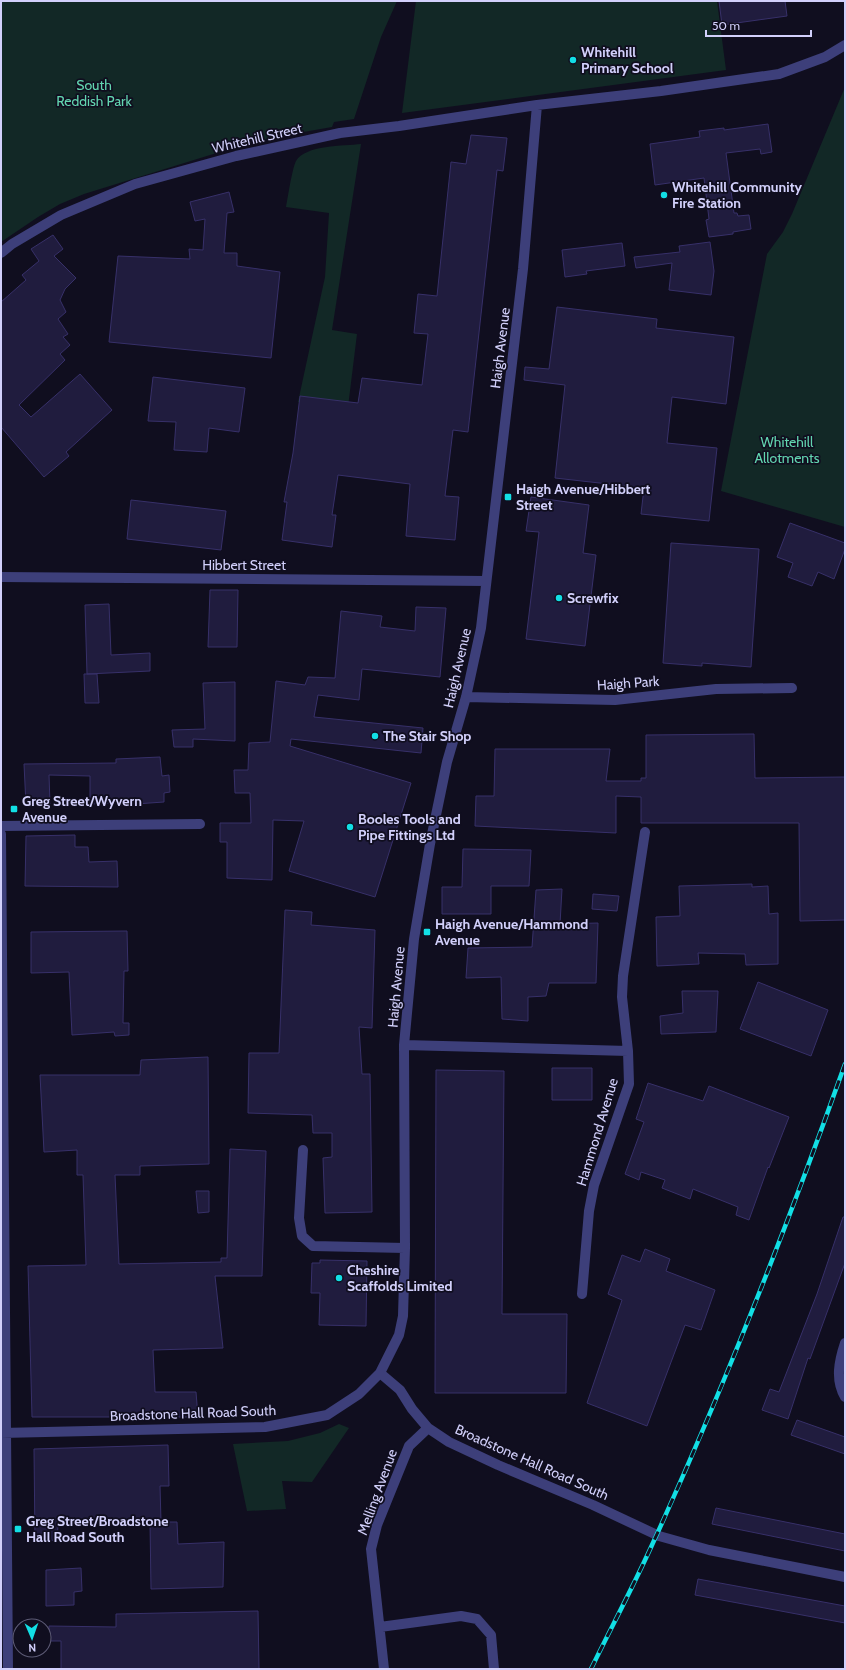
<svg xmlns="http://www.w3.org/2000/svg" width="846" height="1670" viewBox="0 0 846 1670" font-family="Cabin,sans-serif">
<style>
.green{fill:#122826}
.building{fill:#201c3e;stroke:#373069}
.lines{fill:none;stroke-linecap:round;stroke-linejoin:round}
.minor{stroke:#3d3f7a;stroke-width:10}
.rail-casing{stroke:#12dfe5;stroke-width:4.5}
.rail{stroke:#100e1f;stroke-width:3;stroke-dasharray:9;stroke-linecap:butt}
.poi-dot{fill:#12dfe5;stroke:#100e1f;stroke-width:1.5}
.labels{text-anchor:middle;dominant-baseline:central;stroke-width:3.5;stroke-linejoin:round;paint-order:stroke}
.poi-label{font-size:14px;font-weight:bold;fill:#d2d0fb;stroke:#100e1f;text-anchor:start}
.park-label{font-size:14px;fill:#62d5b0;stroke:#100e1f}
.street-label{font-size:14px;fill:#d2d0fb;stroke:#100e1f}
</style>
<rect width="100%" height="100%" fill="#100e1f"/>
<path class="green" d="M1,1H397L381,37L354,119L334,122L332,127L275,137L223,151L84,194L60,204L38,217L1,242Z
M416,1H717L726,70L402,113Z
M845,87V527L721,491L767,254L783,232L792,214Z
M361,144L332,330L357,334L348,407L298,402L325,277L329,213L286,207C288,197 292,169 296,161C305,145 344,146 361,144Z
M339,1424L349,1428L312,1482L282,1481L286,1509L247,1511L233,1444L288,1441L320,1433Z"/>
<path class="building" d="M719,1H785L787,16L722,25Z
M768,124L772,152L761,154L760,149L726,153L734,213H737L738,216L749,215L751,229L733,232V234L709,237L706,220L709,219L704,178L655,185L650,144L700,137L699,131L724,128V130Z
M471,135L507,138L503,171L497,170L468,432L453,430L445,496L459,497L455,540L406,536L410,484L338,475L332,515H336L332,547L282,540L287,502H284L293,453L300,396L358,403L362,378L422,385L428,334L414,333L418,294L437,296L451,162L466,164Z
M229,192L234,212L227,213L224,253H237V266L280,272L271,358L109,342L118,256L190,259L189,249L203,250L205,219L195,221L190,202Z
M53,235L63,249L54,256L76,278L65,289L60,300L66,312L58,319L68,334L63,337L70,345L60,354L65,360L19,405L31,417L80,374L112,410L66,452L69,456L44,477L1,427V302L26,280L22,275L39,261L31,249Z
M710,242L714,271L711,295L669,290L672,263L636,268L634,257L680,252L679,246Z
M622,243L625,266L586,271L587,274L565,277L562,250Z
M557,307L657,319L656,328L734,337L726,404L672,397L667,443L717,448L709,521L641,514L644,488L555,478L565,385L524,380L525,367L549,369Z
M153,377L245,388L239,432L209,428L207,452L174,450L176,422L148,421Z
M531,497L589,505L583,553L596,555L585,646L526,639L539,532L526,531Z
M131,500L226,511L221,550L127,539Z
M790,523L845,543V549L834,579L818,572L812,586L788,577L793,563L777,557Z
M671,543L759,549L751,667L702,663V666L663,663Z
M210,590H238L237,647H208Z
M109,604L111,655L150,653V671L87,674L85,605Z
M416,607L446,608L440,677L362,669L359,700L318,695L314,717L423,728L421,753L291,739L290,746L411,783L375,897L289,871L304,821L273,820L272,880L227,878V842H220V823H251L250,793H235L234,770H248L249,743L270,742L276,681L305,685L308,677L335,678L341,611L382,616L380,627L415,631Z
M84,674H97L99,703H85Z
M235,682V741L193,739V747H174L172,730L205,729L203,683Z
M754,734L755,778L845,777V920L800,921L799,823H641V797L616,796V833L475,826L476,796H494L495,749H610L606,781H641V778H646V735Z
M160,757L162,776L169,775L170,792L164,793V802L121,805L120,803L90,804V776L49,775L50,804L26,805L24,764L116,763V759Z
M75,835V847H88L89,862L117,861L118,887L25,886L26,836Z
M463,849L531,850L529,886H491V914H442V887H462Z
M752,884V887L768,886L769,914L778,913V964L746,965L745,954L698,953L699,964L657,966L656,917L680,916L679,886Z
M562,889L560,924L598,923L596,983H549L546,996L528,997V1021L502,1019L501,977L466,978L468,948L532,947L536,890Z
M593,894L619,896L617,911L592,909Z
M285,910L312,912L311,925L375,930L372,1028L359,1027L362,1074H370L372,1212L325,1213L323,1158L332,1157V1133H313L312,1115L248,1113L249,1053H279Z
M127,931L128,971H124L123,1023H129V1035L115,1036L114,1032L72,1035L69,972L31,973V932Z
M758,982L828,1010L811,1056L740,1029Z
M682,991H718L716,1032L661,1034L660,1016L683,1013Z
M208,1057L209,1164L140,1166V1175H115L119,1264L221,1262V1258H227L230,1149L266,1151L262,1276H215L223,1348L153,1350L155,1392H196L198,1417H32L28,1266L86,1265L83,1175H77V1150L44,1152L40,1075H140L141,1060Z
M552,1068H592V1100H552Z
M436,1070L504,1071L502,1314H567L566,1393H435Z
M648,1083L703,1101L709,1086L789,1117L769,1168L768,1167L749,1220L736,1215L738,1207L693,1189L690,1199L662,1188L665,1180L641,1172L639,1180L625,1174L644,1122L636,1119Z
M196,1191H209V1212L198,1213Z
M843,1217H845V1263L810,1359L808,1358L788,1419L762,1410L770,1389L779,1392L817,1294Z
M645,1249L670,1259L666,1271L715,1290L701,1330L685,1325L647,1426L587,1403L622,1300L608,1294L622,1255L640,1262Z
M320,1260L367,1261L366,1326L319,1325L320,1293H311L312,1263H320Z
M797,1420L845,1437V1454L791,1435Z
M168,1445L169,1486H160L161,1522H177L178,1544L224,1542L223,1587L151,1589L150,1521L121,1519V1523L58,1525L57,1540L35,1541L34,1449Z
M716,1508L845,1534V1551L712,1524Z
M81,1568L82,1591L74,1592V1605L46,1606V1570Z
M698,1579L845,1606V1623L695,1595Z
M258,1611L259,1669H61V1641H50L49,1626L116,1627V1614Z"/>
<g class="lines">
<path class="minor" d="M1,253L12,244L61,215L135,184L236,156L340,133L399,126L537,105L661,91L779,74L825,57L845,45
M1,577L486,581
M466,697L615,700L716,689L792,688
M1,826L200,824
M1,834L8,1669
M404,1045L628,1051
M303,1150L299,1218L302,1236L313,1246L405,1248
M582,1294L589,1211L594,1185L629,1084L628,1051L622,997L623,976L645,832
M845,1343C839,1361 835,1380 845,1397
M380,1373L400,1390L412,1409L428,1428L449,1442L498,1465L593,1505L659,1536L709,1550L845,1577
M1,1433L265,1427L327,1415L359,1394L380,1373L399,1335L403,1316L405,1248L404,1045L414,939L430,844L447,762L466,697L481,628L523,269L537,105
M380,1627L461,1616L477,1619L491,1635L494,1669
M384,1669L371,1549L377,1525L409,1446L428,1428"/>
<defs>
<path id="rail" d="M591,1669C611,1628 633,1587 652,1545C724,1388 787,1227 845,1064"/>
</defs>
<use href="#rail" class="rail-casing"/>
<use href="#rail" class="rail"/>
</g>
<g class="poi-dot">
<circle cx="573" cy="60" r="4"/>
<circle cx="664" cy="195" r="4"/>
<rect x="504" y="493" width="8" height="8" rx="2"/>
<circle cx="559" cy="598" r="4"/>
<circle cx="375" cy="736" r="4"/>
<rect x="10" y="805" width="8" height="8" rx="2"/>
<circle cx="350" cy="827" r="4"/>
<rect x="423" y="928" width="8" height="8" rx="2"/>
<circle cx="339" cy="1278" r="4"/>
<rect x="14" y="1525" width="8" height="8" rx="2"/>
</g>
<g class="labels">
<g class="poi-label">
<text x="581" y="52">Whitehill<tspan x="581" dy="16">Primary School</tspan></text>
<text x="672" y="187">Whitehill Community<tspan x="672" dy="16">Fire Station</tspan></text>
<text x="516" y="489">Haigh Avenue/Hibbert<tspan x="516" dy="16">Street</tspan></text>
<text x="567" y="598">Screwfix</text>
<text x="383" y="736">The Stair Shop</text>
<text x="22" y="801">Greg Street/Wyvern<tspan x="22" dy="16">Avenue</tspan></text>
<text x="358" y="819">Booles Tools and<tspan x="358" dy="16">Pipe Fittings Ltd</tspan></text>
<text x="435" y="924">Haigh Avenue/Hammond<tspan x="435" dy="16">Avenue</tspan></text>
<text x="347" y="1270">Cheshire<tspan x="347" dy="16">Scaffolds Limited</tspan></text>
<text x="26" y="1521">Greg Street/Broadstone<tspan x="26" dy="16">Hall Road South</tspan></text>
</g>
<g class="park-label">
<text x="94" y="85">South<tspan x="94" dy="16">Reddish Park</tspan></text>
<text x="787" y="442">Whitehill<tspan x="787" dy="16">Allotments</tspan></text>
</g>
<g class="street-label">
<text transform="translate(257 138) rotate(-13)">Whitehill Street</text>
<text transform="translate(500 348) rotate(-83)">Haigh Avenue</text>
<text x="244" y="565">Hibbert Street</text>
<text transform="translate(457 668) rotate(-77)">Haigh Avenue</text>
<text transform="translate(628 683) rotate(-4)">Haigh Park</text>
<text transform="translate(396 987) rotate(-85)">Haigh Avenue</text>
<text transform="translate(597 1132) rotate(-73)">Hammond Avenue</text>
<text transform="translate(193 1413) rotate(-2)">Broadstone Hall Road South</text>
<text transform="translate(532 1462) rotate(24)">Broadstone Hall Road South</text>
<text transform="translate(377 1492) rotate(-70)">Melling Avenue</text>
</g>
</g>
<rect width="846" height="1670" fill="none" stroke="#d2d0fb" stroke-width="4"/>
<g transform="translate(32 1638) rotate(178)"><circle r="19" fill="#100e1f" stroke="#5e5c77"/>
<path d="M0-3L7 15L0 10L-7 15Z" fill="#12dfe5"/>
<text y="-6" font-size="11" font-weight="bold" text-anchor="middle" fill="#d2d0fb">N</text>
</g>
<path d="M706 30v6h105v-6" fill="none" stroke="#d2d0fb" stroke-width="2"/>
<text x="712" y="30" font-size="12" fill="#d2d0fb" stroke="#100e1f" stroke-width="3" paint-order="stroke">50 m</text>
</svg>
